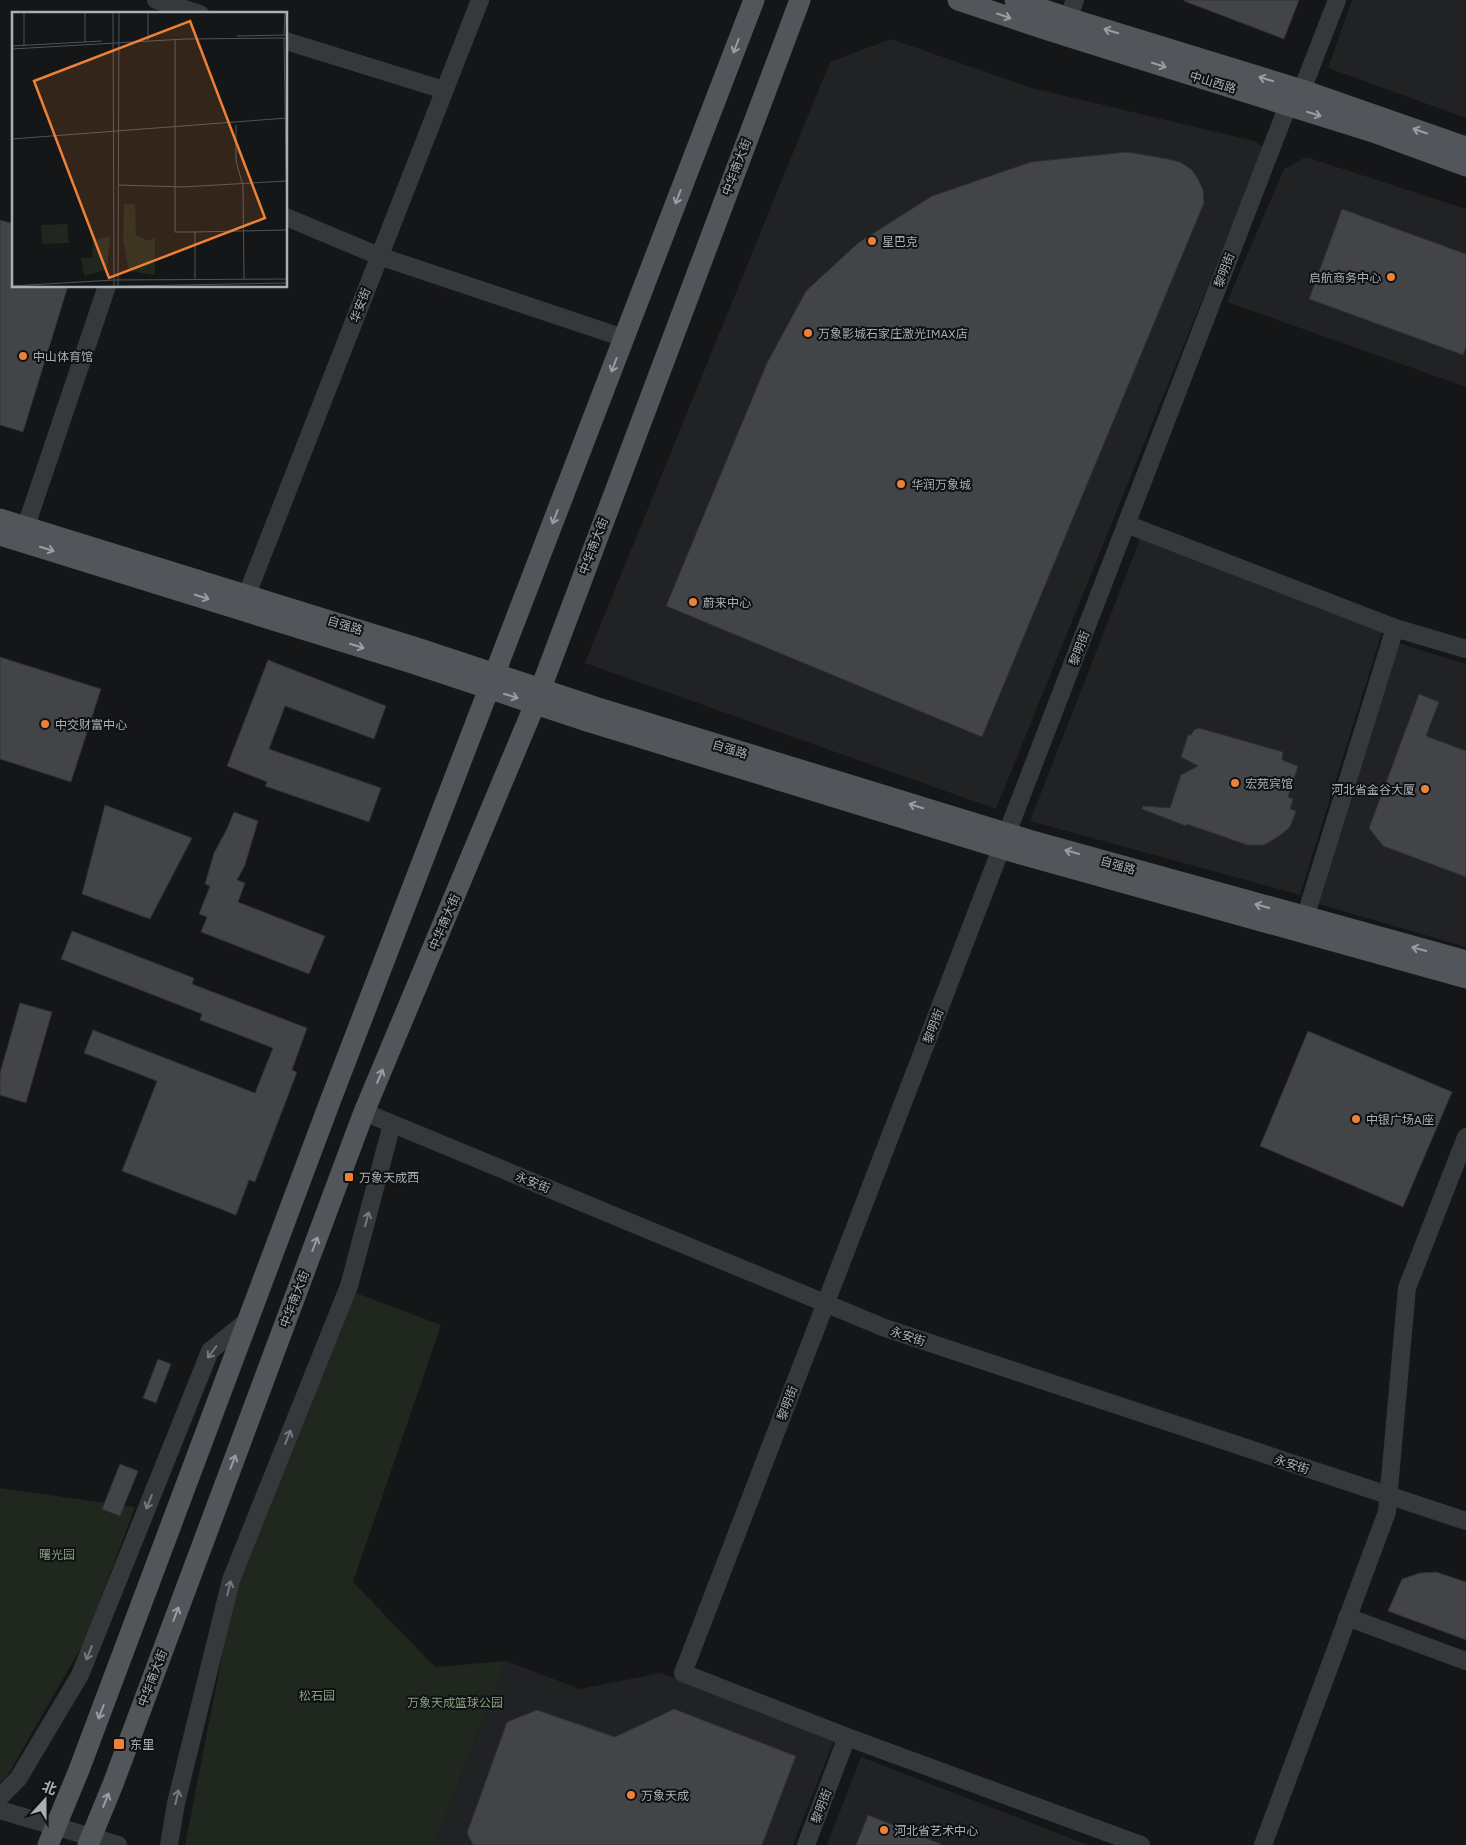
<svg xmlns="http://www.w3.org/2000/svg" width="1466" height="1845" viewBox="0 0 1466 1845" font-family="'IBM Plex Sans','Noto Sans SC',sans-serif">
<style>
.built{fill:#212224}
.green{fill:#20271f}
.building{fill:#424447;stroke:#2f3033}
.lines{fill:none;stroke-linecap:round;stroke-linejoin:round}
.minor{stroke:#36393c;stroke-width:18}
.major{stroke:#52565b;stroke-width:21}
.oneway{stroke:#979ea5}
.oneway2{stroke:#757a80}
.poi-dot{fill:#ed8237;stroke:#101112;stroke-width:2}
.labels{text-anchor:middle;dominant-baseline:central;stroke-width:4;stroke-linejoin:round;paint-order:stroke}
.street-label{font-size:12px;fill:#a8b0b7;stroke:#101112}
.poi-label{font-size:12px;fill:#a8b0b7;stroke:#101112;text-anchor:start}
.park-label{font-size:12px;fill:#85a17f;stroke:#101112}
.inset-road{fill:none;stroke:#505457;stroke-width:1}
.view{fill:#ed8237;fill-opacity:0.15;stroke:#ed8237;stroke-width:2.5}
.inset-edge{fill:none;stroke:#a8b0b7;stroke-width:2.5}
</style>
<rect width="100%" height="100%" fill="#151617"/>
<path class="built" d="M1352,0H1466V118L1328,68Z
M891,39L1032,88L1254,141L1264,147L996,809L585,663L830,62Z
M1306,157L1466,209V387L1227,302L1284,169Z
M1141,537L1382,632L1300,895L1030,821Z
M1398,643L1466,664V947L1319,904Z
M506,1661L580,1689L661,1673L834,1740L793,1845H434Z
M861,1757L1088,1845H827Z"/>
<path class="green" d="M356,1293L441,1325L353,1582L435,1667L506,1661L434,1845H185L237,1579L347,1304Z
M0,1488L135,1507L86,1639L6,1778L0,1782Z"/>
<path class="building" d="M1184,0H1299L1284,39L1184,1Z
M1127,152L1168,159L1180,162L1191,169L1198,179L1203,190L1204,203L982,737L666,606L767,363L806,291L858,243L932,196L1031,162Z
M1342,209L1466,254V347L1463,355L1309,299Z
M0,220L14,224V286H68L23,432L0,425Z
M0,657L101,689L71,782L0,759Z
M268,660L386,706L374,739L285,706L269,749L381,788L369,822L265,786L267,782L227,766Z
M1419,694L1439,702L1426,736L1466,751V877L1383,846L1369,828Z
M1199,728L1283,752L1282,760L1298,766L1288,797L1293,799L1290,809L1296,811L1290,827L1278,837L1264,845H1247L1187,824L1186,826L1142,809L1143,806L1170,808L1181,775L1198,766L1181,757L1188,735H1191L1194,730Z
M105,805L192,838L150,919L82,894Z
M234,812L258,821L245,865L237,880L245,883L238,902L325,936L309,974L201,932L207,917L199,914L210,886L205,884L214,853L227,829Z
M72,931L194,978L192,984L307,1028L292,1070L297,1072L255,1182L249,1180L236,1215L122,1171L157,1081L84,1053L93,1030L255,1093L273,1048L200,1020L202,1014L61,959Z
M20,1003L52,1012L26,1103L0,1095V1073Z
M1308,1031L1452,1092L1403,1207L1260,1146Z
M158,1359L171,1364L156,1403L143,1398Z
M120,1464L138,1471L120,1516L102,1509Z
M1436,1572L1466,1582V1640L1388,1611L1402,1579L1420,1573Z
M674,1709L796,1756L762,1845H473L467,1833L507,1722L537,1710L615,1737Z
M868,1815L941,1844V1845H856Z"/>
<g class="lines">
<path class="minor" d="M156,0L200,14
M1068,18L1075,0
M286,41L444,90
M1302,90L1337,0
M286,217L379,256L624,338
M1126,524L1395,628L1466,649
M22,538L107,286
M242,607L480,0
M1305,918L1395,628
M364,1112L885,1328L1466,1521
M1347,1617L1466,1661
M847,1737L1141,1845
M0,1797L18,1779L80,1675L210,1351L248,1320
M0,1810L118,1845
M169,1845L176,1803L231,1580L349,1286L392,1124
M806,1845L847,1737L683,1673L1288,105
M1263,1845L1387,1512L1407,1288L1466,1137"/>
<path class="major" d="M958,0L1048,30L1373,132L1466,166
M1015,0L1068,18L1302,90L1466,147
M0,519L417,648L595,707L1029,840L1466,961
M0,535L412,663L590,722L1024,855L1466,978
M48,1845L79,1770L331,1099L754,0
M88,1845L113,1784L364,1112L535,704L800,0"/>
</g>
<defs><path id="oneway-shaft" d="M-6 0H5M1.5-3L5.5 0L1.5 3" fill="none" stroke-width="1.6" stroke-linecap="round" stroke-linejoin="round" transform="scale(1.25)"/></defs>
<g class="oneway">
<use href="#oneway-shaft" transform="translate(1004 16) rotate(19)"/>
<use href="#oneway-shaft" transform="translate(1111 31) rotate(-163)"/>
<use href="#oneway-shaft" transform="translate(736 46) rotate(111)"/>
<use href="#oneway-shaft" transform="translate(1159 65) rotate(17)"/>
<use href="#oneway-shaft" transform="translate(1266 79) rotate(-163)"/>
<use href="#oneway-shaft" transform="translate(1314 114) rotate(17)"/>
<use href="#oneway-shaft" transform="translate(1420 131) rotate(-161)"/>
<use href="#oneway-shaft" transform="translate(678 197) rotate(111)"/>
<use href="#oneway-shaft" transform="translate(614 365) rotate(111)"/>
<use href="#oneway-shaft" transform="translate(555 517) rotate(111)"/>
<use href="#oneway-shaft" transform="translate(47 549) rotate(17)"/>
<use href="#oneway-shaft" transform="translate(202 597) rotate(17)"/>
<use href="#oneway-shaft" transform="translate(357 646) rotate(17)"/>
<use href="#oneway-shaft" transform="translate(511 696) rotate(18)"/>
<use href="#oneway-shaft" transform="translate(916 806) rotate(-163)"/>
<use href="#oneway-shaft" transform="translate(1072 852) rotate(-164)"/>
<use href="#oneway-shaft" transform="translate(1262 906) rotate(-164)"/>
<use href="#oneway-shaft" transform="translate(1419 949) rotate(-165)"/>
<use href="#oneway-shaft" transform="translate(380 1076) rotate(-67)"/>
<use href="#oneway-shaft" transform="translate(315 1244) rotate(-69)"/>
<use href="#oneway-shaft" transform="translate(233 1462) rotate(-69)"/>
<use href="#oneway-shaft" transform="translate(176 1614) rotate(-69)"/>
<use href="#oneway-shaft" transform="translate(101 1712) rotate(111)"/>
<use href="#oneway-shaft" transform="translate(106 1800) rotate(-68)"/>
</g>
<g class="oneway2">
<use href="#oneway-shaft" transform="translate(367 1219) rotate(-75)"/>
<use href="#oneway-shaft" transform="translate(212 1352) rotate(127)"/>
<use href="#oneway-shaft" transform="translate(288 1437) rotate(-68)"/>
<use href="#oneway-shaft" transform="translate(149 1502) rotate(112)"/>
<use href="#oneway-shaft" transform="translate(229 1588) rotate(-76)"/>
<use href="#oneway-shaft" transform="translate(89 1653) rotate(112)"/>
<use href="#oneway-shaft" transform="translate(177 1797) rotate(-77)"/>
</g>
<g class="poi-dot">
<circle cx="872" cy="241" r="5"/>
<circle cx="1391" cy="277" r="5"/>
<circle cx="808" cy="333" r="5"/>
<circle cx="23" cy="356" r="5"/>
<circle cx="901" cy="484" r="5"/>
<circle cx="693" cy="602" r="5"/>
<circle cx="45" cy="724" r="5"/>
<circle cx="1235" cy="783" r="5"/>
<circle cx="1425" cy="789" r="5"/>
<circle cx="1356" cy="1119" r="5"/>
<rect x="344" y="1172" width="10" height="10" rx="2.5"/>
<rect x="113" y="1738" width="12" height="12" rx="2.5"/>
<circle cx="631" cy="1795" r="5"/>
<circle cx="884" cy="1830" r="5"/>
</g>
<g class="labels">
<g class="street-label">
<text transform="translate(1213 82) rotate(17)">中山西路</text>
<text transform="translate(736 167) rotate(-69)">中华南大街</text>
<text transform="translate(1224 270) rotate(-69)">黎明街</text>
<text transform="translate(360 305) rotate(-69)">华安街</text>
<text transform="translate(593 546) rotate(-69)">中华南大街</text>
<text transform="translate(345 625) rotate(17)">自强路</text>
<text transform="translate(1079 648) rotate(-69)">黎明街</text>
<text transform="translate(730 749) rotate(17)">自强路</text>
<text transform="translate(1118 865) rotate(16)">自强路</text>
<text transform="translate(444 922) rotate(-67)">中华南大街</text>
<text transform="translate(933 1026) rotate(-69)">黎明街</text>
<text transform="translate(533 1182) rotate(22)">永安街</text>
<text transform="translate(294 1299) rotate(-69)">中华南大街</text>
<text transform="translate(908 1336) rotate(18)">永安街</text>
<text transform="translate(787 1403) rotate(-69)">黎明街</text>
<text transform="translate(1292 1464) rotate(18)">永安街</text>
<text transform="translate(152 1678) rotate(-69)">中华南大街</text>
<text transform="translate(821 1806) rotate(-69)">黎明街</text>
</g>
<g class="poi-label">
<text x="882" y="241">星巴克</text>
<text x="1381" y="277" text-anchor="end">启航商务中心</text>
<text x="818" y="333">万象影城石家庄激光IMAX店</text>
<text x="33" y="356">中山体育馆</text>
<text x="911" y="484">华润万象城</text>
<text x="703" y="602">蔚来中心</text>
<text x="55" y="724">中交财富中心</text>
<text x="1245" y="783">宏苑宾馆</text>
<text x="1415" y="789" text-anchor="end">河北省金谷大厦</text>
<text x="1366" y="1119">中银广场A座</text>
<text x="359" y="1177">万象天成西</text>
<text x="130" y="1744">东里</text>
<text x="641" y="1795">万象天成</text>
<text x="894" y="1830">河北省艺术中心</text>
</g>
<g class="park-label">
<text x="57" y="1554">曙光园</text>
<text x="317" y="1695">松石园</text>
<text x="455" y="1702">万象天成篮球公园</text>
</g>
</g>
<g transform="translate(12 12)">
<rect width="275" height="275" fill="#151617"/>
<path d="M112,192H123L124,223L136,229L143,225V263L117,259L111,228ZM55,212L57,231L30,232L29,213ZM98,224L95,258L72,264L69,246H80L81,228Z" fill="#20271f"/>
<path class="inset-road" d="M12,0V34M73,0V30M101,0L102,275M136,0V28M272,23L273,0M225,24L275,23M272,26L275,210M163,28V220H183V268M0,34L90,29M0,37L173,27L275,26M224,113V149L231,174L232,267M0,127L275,106M107,173L170,175L274,169M183,220L275,218M0,274L102,268L275,267M61,275L275,271M106,275L107,0"/>
<path class="view" d="M178,9L253,206L97,266L22,69Z"/>
<rect width="275" height="275" class="inset-edge"/>
</g>
<g transform="translate(45 1800) rotate(21)" stroke="#101112" stroke-width="4" paint-order="stroke">
<path d="M0-4L9 19L0 12L-9 19Z" fill="#a8b0b7"/>
<text y="-8" font-size="14" font-weight="bold" text-anchor="middle" fill="#a8b0b7">北</text>
</g>
</svg>
